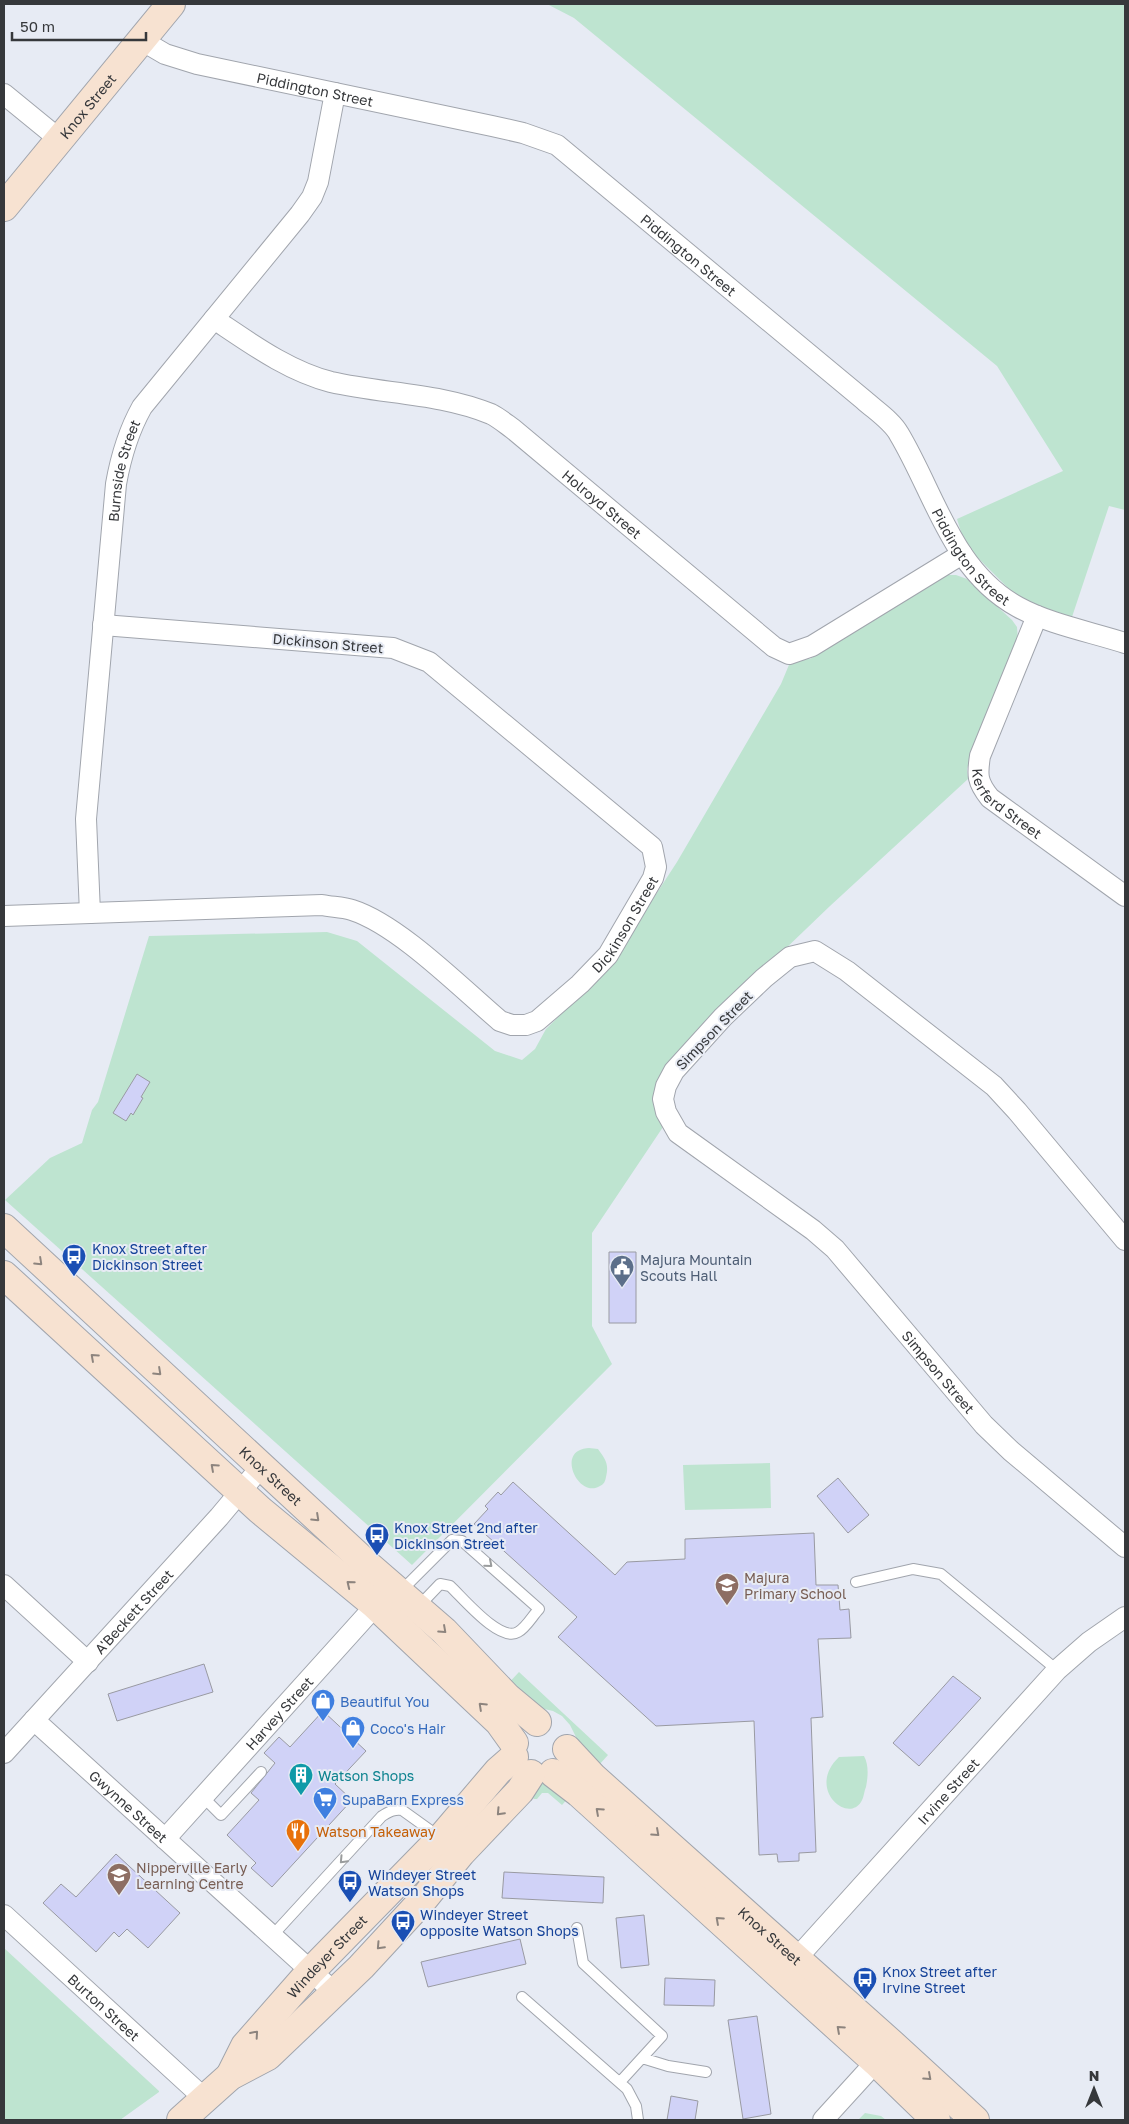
<svg xmlns="http://www.w3.org/2000/svg" width="1129" height="2124" viewBox="0 0 1129 2124" font-family="'Golos Text',sans-serif">
<style>
.green{fill:#bee4d0}
.building{fill:#d0d2f7;stroke:#999aa2}
.lines{fill:none;stroke-linecap:round;stroke-linejoin:round}
.lane-casing{stroke:#a1a5ad;stroke-width:12}
.street-casing{stroke:#a1a5ad;stroke-width:22}
.secondary-casing{stroke:#a1a5ad;stroke-width:30}
.lane{stroke:#fff;stroke-width:10}
.street{stroke:#fff;stroke-width:20}
.secondary{stroke:#f7e2d1;stroke-width:28}
.oneway{stroke:#8d847e}
.oneway2{stroke:#9a9c9d}
.labels{text-anchor:middle;dominant-baseline:central;stroke-width:4;stroke-linejoin:round;paint-order:stroke}
.street-label{font-size:14px;fill:#36383b;stroke:#e7ebf4}
.transit-label{font-size:14px;fill:#164399;stroke:#e7ebf4;text-anchor:start}
.service-label{font-size:14px;fill:#4e5e75;stroke:#e7ebf4;text-anchor:start}
.education-label{font-size:14px;fill:#785e54;stroke:#e7ebf4;text-anchor:start}
.shop-label{font-size:14px;fill:#366cbe;stroke:#e7ebf4;text-anchor:start}
.culture-label{font-size:14px;fill:#0d838f;stroke:#e7ebf4;text-anchor:start}
.food-label{font-size:14px;fill:#c56008;stroke:#e7ebf4;text-anchor:start}
</style>
<rect width="100%" height="100%" fill="#e7ebf4"/>
<path class="green" d="M547,4H1125V510L1109,506L1071,620L1022,602L965,545L957,519L1063,471L997,366L574,18Z
M947,575H956L967,579L1012,620L1017,627L1018,641L972,752L967,769L968,779L830,906L781,953L655,1107L663,1127L592,1233V1326L612,1364L412,1565L5,1200L50,1158L82,1143L92,1110L98,1102L149,936L327,932L357,941L495,1051L522,1060L535,1049L546,1029L608,968L677,862L781,684L791,660L810,659L940,578Z
M589,1448L598,1449C606,1460 609,1464 606,1477C605,1482 604,1484 600,1486C581,1498 561,1461 578,1451C581,1449 586,1448 589,1448Z
M770,1463L771,1508L685,1510L683,1465Z
M519,1672L608,1755L599,1765L580,1745L570,1725L562,1716L553,1711L540,1708L505,1687Z
M864,1756C869,1765 868,1777 866,1787C864,1791 864,1798 861,1802C847,1824 806,1788 839,1757Z
M547,1783L572,1794L562,1805L548,1793H542L537,1799H534L528,1793L537,1785Z
M4,1948L159,2091V2092L120,2120H4Z
M865,2113L881,2116L886,2120H858Z"/>
<path class="building" d="M137,1074L150,1082L141,1097L143,1098L133,1115L131,1113L126,1121L113,1113Z
M609,1252H636V1323H609Z
M838,1478L869,1515L848,1533L817,1496Z
M513,1482L615,1575L627,1562L685,1559V1539L814,1533L816,1585H838L840,1610L849,1609L851,1638L818,1639L823,1717L811,1718L816,1852L799,1853V1861L778,1862L777,1854L759,1855L754,1721L656,1726L558,1637L577,1617L474,1524L488,1509L485,1506L498,1492L501,1495Z
M204,1664L213,1692L117,1721L108,1694Z
M953,1676L981,1698L919,1766L893,1743Z
M323,1711L366,1751L335,1784L352,1800L272,1887L251,1868L256,1863L227,1835L259,1800L251,1793L275,1763L264,1753L279,1737L290,1747Z
M116,1854L180,1913L148,1948L127,1929L119,1937L114,1932L96,1952L43,1903L61,1884L76,1897Z
M504,1872L604,1877L603,1903L502,1898Z
M644,1915L649,1965L621,1968L616,1918Z
M520,1939L526,1964L428,1987L421,1962Z
M665,1978L715,1980L714,2006L664,2005Z
M757,2016L771,2114L743,2119L728,2020Z
M671,2096L698,2101L695,2120H667Z"/>
<g class="lines">
<defs>
<path id="lane" d="M856,1582L913,1569L941,1574L1057,1670
M401,1591L452,1540L462,1541L539,1609C533,1615 526,1628 518,1632C500,1643 463,1598 450,1586L440,1584L418,1607
M203,1797L221,1815L261,1772
M577,1928L583,1963L662,2036L620,2082
M272,1936L382,1816C389,1812 393,1809 402,1810L441,1838
M522,1997L627,2089L636,2106L638,2120
M642,2058L668,2066L706,2072"/>
<g id="street">
<path id="s1" d="M141,40L165,54L197,64L492,126L523,133L557,145L864,400C875,410 892,421 899,434C935,494 952,571 1018,607C1049,624 1091,632 1125,643"/>
<path d="M4,94L59,139"/>
<path id="s2" d="M214,319C250,343 288,371 331,382C383,394 440,393 491,414C499,418 506,424 513,429L774,647L789,654L812,646L962,554"/>
<path id="s3" d="M1037,616L980,756C977,775 977,782 990,798L1125,896"/>
<path id="s4" d="M90,913L86,819L116,484C121,456 128,432 142,407L300,214L312,197L318,182L335,93"/>
<path id="s5" d="M4,916L322,905C332,907 343,907 352,910C399,925 461,988 500,1021L512,1025H526L537,1021L580,984L608,955L653,878L656,867L652,847L429,662L393,648L103,625"/>
<path id="s6" d="M1125,1240L1017,1111L994,1086L847,971L815,951L790,957L764,978L723,1017L674,1071L666,1086L663,1099L666,1112L678,1133L813,1230L835,1249L984,1425L1011,1451L1125,1547"/>
<path d="M4,1585L88,1662"/>
<path id="s7" d="M34,1720L334,1992"/>
<path id="s8" d="M4,1753L219,1517L261,1467"/>
<path id="s9" d="M165,1839L385,1595"/>
<path id="s10" d="M4,1915L205,2099"/>
<path id="s11" d="M787,1969L1057,1670L1089,1642L1125,1617"/>
<path d="M823,2120L884,2053"/>
</g>
<g id="secondary">
<path id="s12" d="M4,207L171,4"/>
<path id="s13" d="M4,1228L369,1566L444,1631L507,1697L537,1722"/>
<path d="M4,1275L260,1510L375,1605L499,1722L514,1743"/>
<path id="s14" d="M567,1749L593,1777L892,2044L975,2120"/>
<path d="M553,1773L579,1793L876,2062L936,2120"/>
<path id="s15" d="M230,2076L245,2046L310,1972L441,1838L498,1771L514,1757"/>
<path d="M181,2120L230,2076L268,2056L361,1967L422,1901L461,1853L520,1791L531,1774"/>
</g>
</defs>
<use href="#lane" class="lane-casing"/>
<use href="#street" class="street-casing"/>
<use href="#secondary" class="secondary-casing"/>
<use href="#lane" class="lane"/>
<use href="#street" class="street"/>
<use href="#secondary" class="secondary"/>
</g>
<defs><path id="oneway-chevron" d="M-2-3.5L2.5 0L-2 3.5" fill="none" stroke-width="1.6" stroke-linecap="round" stroke-linejoin="round" transform="scale(1.25)"/></defs>
<g class="oneway">
<use href="#oneway-chevron" transform="translate(39 1262) rotate(43)"/>
<use href="#oneway-chevron" transform="translate(94 1357) rotate(-138)"/>
<use href="#oneway-chevron" transform="translate(158 1372) rotate(43)"/>
<use href="#oneway-chevron" transform="translate(214 1467) rotate(-138)"/>
<use href="#oneway-chevron" transform="translate(316 1518) rotate(43)"/>
<use href="#oneway-chevron" transform="translate(350 1584) rotate(-141)"/>
<use href="#oneway-chevron" transform="translate(443 1630) rotate(42)"/>
<use href="#oneway-chevron" transform="translate(482 1706) rotate(-137)"/>
<use href="#oneway-chevron" transform="translate(599 1811) rotate(-138)"/>
<use href="#oneway-chevron" transform="translate(500 1812) rotate(133)"/>
<use href="#oneway-chevron" transform="translate(656 1833) rotate(42)"/>
<use href="#oneway-chevron" transform="translate(719 1920) rotate(-138)"/>
<use href="#oneway-chevron" transform="translate(380 1946) rotate(133)"/>
<use href="#oneway-chevron" transform="translate(840 2029) rotate(-138)"/>
<use href="#oneway-chevron" transform="translate(255 2034) rotate(-49)"/>
<use href="#oneway-chevron" transform="translate(928 2077) rotate(42)"/>
</g>
<g class="oneway2">
<use href="#oneway-chevron" transform="translate(489 1564) rotate(41)"/>
<use href="#oneway-chevron" transform="translate(343 1860) rotate(133)"/>
</g>
<defs>
<symbol id="bus-pin" viewBox="-11 -11 22 30"><path d="M0 17L-7.5 6A9.5 9.5 0 1 1 7.5 6Z" fill="#1a4fb4" stroke="#e7ebf4"/><path d="M-5-6H5V4H4V6H2V4H-2V6H-4V4H-5ZM-3.5-4V0h7V-4ZM-3.5 1.2v1.5H-2V1.2ZM2 1.2v1.5H3.5V1.2Z" fill="#fff"/></symbol>
<symbol id="civic-pin" viewBox="-11 -11 22 30"><path d="M0 17L-7.5 6A9.5 9.5 0 1 1 7.5 6Z" fill="#5c6f8a" stroke="#e7ebf4"/><path d="M-.6-6.5H3V-4.5H.6V-3L4-1V1h2V6H-6V1h2V-1L-.6-3ZM-1.2 2.5V6h2.4V2.5Z" fill="#fff"/></symbol>
<symbol id="school-pin" viewBox="-11 -11 22 30"><path d="M0 17L-7.5 6A9.5 9.5 0 1 1 7.5 6Z" fill="#8d6e63" stroke="#e7ebf4"/><path d="M0-5L7-2L0 1L-7-2ZM-4 1L0 2.5L4 1V4Q0 6-4 4Z" fill="#fff"/></symbol>
<symbol id="shop-pin" viewBox="-11 -11 22 30"><path d="M0 17L-7.5 6A9.5 9.5 0 1 1 7.5 6Z" fill="#3f7fe0" stroke="#e7ebf4"/><path d="M-5-2.5h2.3a2.7 3.5 0 0 1 5.4 0H5L5.5 6h-11ZM-1.5-2.5h3a1.5 2.3 0 0 0-3 0Z" fill="#fff"/></symbol>
<symbol id="building-pin" viewBox="-11 -11 22 30"><path d="M0 17L-7.5 6A9.5 9.5 0 1 1 7.5 6Z" fill="#0f9aa8" stroke="#e7ebf4"/><path d="M-4-6H4V6H1V3H-1V6H-4ZM-2.5-4.3h1.7v1.8h-1.7ZM.8-4.3h1.7v1.8H.8ZM-2.5-1h1.7V.8h-1.7ZM.8-1h1.7V.8H.8Z" fill="#fff"/></symbol>
<symbol id="supermarket-pin" viewBox="-11 -11 22 30"><path d="M0 17L-7.5 6A9.5 9.5 0 1 1 7.5 6Z" fill="#3f7fe0" stroke="#e7ebf4"/><path d="M-6-5.5h2.5l.6 2H6L4.5 2H-2.5L-4.4-4H-6ZM-1.5 3.2a1.3 1.3 0 1 0 .1 0ZM3 3.2a1.3 1.3 0 1 0 .1 0Z" fill="#fff"/></symbol>
<symbol id="restaurant-pin" viewBox="-11 -11 22 30"><path d="M0 17L-7.5 6A9.5 9.5 0 1 1 7.5 6Z" fill="#e8710a" stroke="#e7ebf4"/><path d="M-5-6h1v4h1v-4h1v4h1v-4h1v5L-1.5 .5V6h-2V.5L-5-1ZM5-6V6H3V1.5H1.5Q1.5-4 5-6Z" fill="#fff"/></symbol>
</defs>
<g fill-rule="evenodd">
<use href="#bus-pin" x="60" y="1242" width="28" height="38"/>
<use href="#civic-pin" x="608" y="1253" width="28" height="38"/>
<use href="#bus-pin" x="363" y="1521" width="28" height="38"/>
<use href="#school-pin" x="713" y="1571" width="28" height="38"/>
<use href="#shop-pin" x="309" y="1687" width="28" height="38"/>
<use href="#shop-pin" x="339" y="1714" width="28" height="38"/>
<use href="#building-pin" x="287" y="1761" width="28" height="38"/>
<use href="#supermarket-pin" x="311" y="1785" width="28" height="38"/>
<use href="#restaurant-pin" x="284" y="1817" width="28" height="38"/>
<use href="#school-pin" x="105" y="1861" width="28" height="38"/>
<use href="#bus-pin" x="336" y="1868" width="28" height="38"/>
<use href="#bus-pin" x="389" y="1908" width="28" height="38"/>
<use href="#bus-pin" x="851" y="1965" width="28" height="38"/>
</g>
<g class="labels">
<g class="street-label">
<text stroke="none"><textPath href="#s1" startOffset="182">Piddington Street</textPath></text>
<text stroke="none"><textPath href="#s12" startOffset="131">Knox Street</textPath></text>
<text stroke="none"><textPath href="#s1" startOffset="602">Piddington Street</textPath></text>
<text stroke="none"><textPath href="#s4" startOffset="445">Burnside Street</textPath></text>
<text stroke="none"><textPath href="#s2" startOffset="440">Holroyd Street</textPath></text>
<text stroke="none"><textPath href="#s1" startOffset="1022">Piddington Street</textPath></text>
<text transform="translate(328 643) rotate(5)">Dickinson Street</text>
<text stroke="none"><textPath href="#s3" startOffset="211">Kerferd Street</textPath></text>
<text stroke="none"><textPath href="#s5" startOffset="705">Dickinson Street</textPath></text>
<text transform="translate(714 1030) rotate(-46)">Simpson Street</text>
<text stroke="none"><textPath href="#s6" startOffset="1039">Simpson Street</textPath></text>
<text stroke="none"><textPath href="#s13" startOffset="364">Knox Street</textPath></text>
<text stroke="none"><textPath href="#s8" startOffset="192">A'Beckett Street</textPath></text>
<text stroke="none"><textPath href="#s9" startOffset="170">Harvey Street</textPath></text>
<text stroke="none"><textPath href="#s11" startOffset="240">Irvine Street</textPath></text>
<text stroke="none"><textPath href="#s7" startOffset="128">Gwynne Street</textPath></text>
<text stroke="none"><textPath href="#s14" startOffset="276">Knox Street</textPath></text>
<text stroke="none"><textPath href="#s15" startOffset="155">Windeyer Street</textPath></text>
<text stroke="none"><textPath href="#s10" startOffset="136">Burton Street</textPath></text>
</g>
<g class="transit-label">
<text x="92" y="1248">Knox Street after<tspan x="92" dy="16">Dickinson Street</tspan></text>
<text x="394" y="1527">Knox Street 2nd after<tspan x="394" dy="16">Dickinson Street</tspan></text>
<text x="368" y="1874">Windeyer Street<tspan x="368" dy="16">Watson Shops</tspan></text>
<text x="420" y="1914">Windeyer Street<tspan x="420" dy="16">opposite Watson Shops</tspan></text>
<text x="882" y="1971">Knox Street after<tspan x="882" dy="16">Irvine Street</tspan></text>
</g>
<g class="service-label">
<text x="640" y="1259">Majura Mountain<tspan x="640" dy="16">Scouts Hall</tspan></text>
</g>
<g class="education-label">
<text x="744" y="1577">Majura<tspan x="744" dy="16">Primary School</tspan></text>
<text x="136" y="1867">Nipperville Early<tspan x="136" dy="16">Learning Centre</tspan></text>
</g>
<g class="shop-label">
<text x="340" y="1701">Beautiful You</text>
<text x="370" y="1728">Coco's Hair</text>
<text x="342" y="1799">SupaBarn Express</text>
</g>
<g class="culture-label">
<text x="318" y="1775">Watson Shops</text>
</g>
<g class="food-label">
<text x="316" y="1831">Watson Takeaway</text>
</g>
</g>
<rect width="1129" height="2124" fill="none" stroke="#36383b" stroke-width="10"/>
<g transform="translate(1094 2089)" stroke="#e7ebf4" stroke-width="4" paint-order="stroke">
<path d="M0-4L9 19L0 12L-9 19Z" fill="#36383b"/>
<text y="-8" font-size="14" font-weight="bold" text-anchor="middle" fill="#36383b">N</text>
</g>
<path d="M12 32v8h134v-8" fill="none" stroke="#36383b" stroke-width="2.5"/>
<text x="20" y="32" font-size="15" fill="#36383b" stroke="#e7ebf4" stroke-width="4" paint-order="stroke">50 m</text>
</svg>
